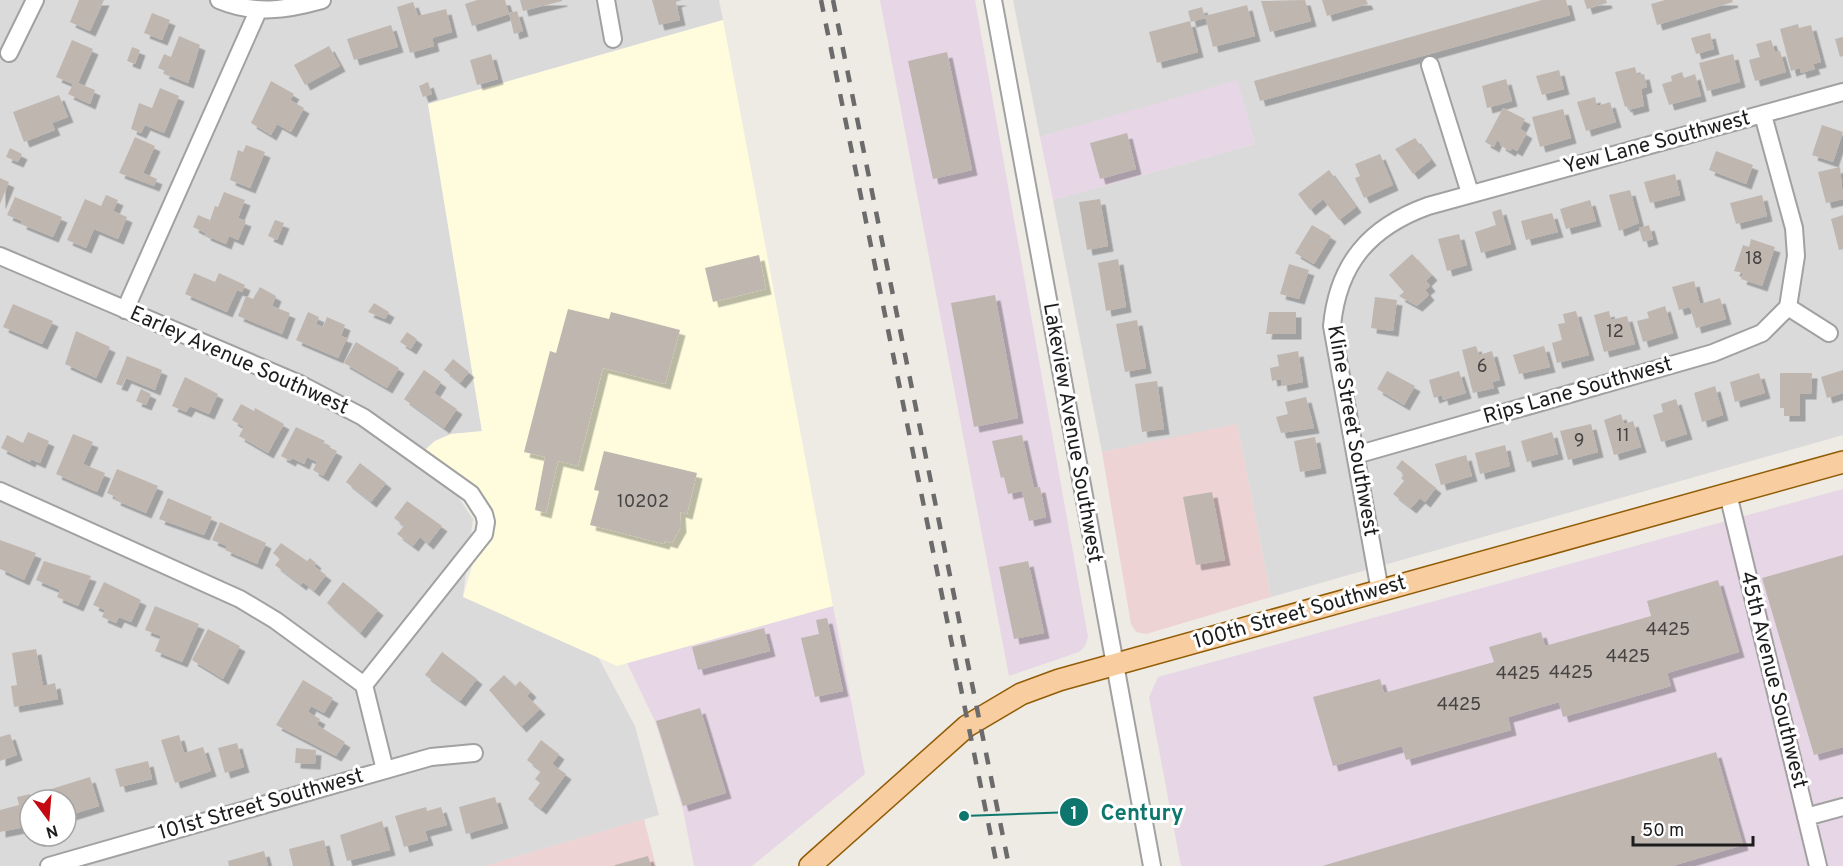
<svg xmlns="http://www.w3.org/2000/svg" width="1843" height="866" viewBox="0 0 1843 866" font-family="Overpass,sans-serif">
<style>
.residential{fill:#dbdada;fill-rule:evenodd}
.commercial{fill:#eed3d4}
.industrial{fill:#e7d6e5}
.education{fill:#fefcdd}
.building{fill:#bfb6b0;filter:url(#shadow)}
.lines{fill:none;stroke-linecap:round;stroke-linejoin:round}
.minor-casing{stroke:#a1a1a1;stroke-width:20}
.major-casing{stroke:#915c06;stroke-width:24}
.minor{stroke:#fff;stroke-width:16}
.major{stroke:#f8cd9f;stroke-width:21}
.rail{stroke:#6b6b6b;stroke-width:4.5;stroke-dasharray:12 12;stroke-linecap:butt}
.labels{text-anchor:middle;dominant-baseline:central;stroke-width:6;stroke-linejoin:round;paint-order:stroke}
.number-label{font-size:18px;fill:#464342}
.street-label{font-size:21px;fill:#1d1d1d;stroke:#fff}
.leader{fill:none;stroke:#0f766e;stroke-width:2}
.callout-dot{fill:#0f766e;stroke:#fff;stroke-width:2}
.mark-label{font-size:18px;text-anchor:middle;font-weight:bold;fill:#fff}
.callout-label{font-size:22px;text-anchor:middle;font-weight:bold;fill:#0f766e;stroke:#fff;stroke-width:6;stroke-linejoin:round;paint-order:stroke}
</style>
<defs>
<filter id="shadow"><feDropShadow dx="5.5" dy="5.5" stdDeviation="0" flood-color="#0004"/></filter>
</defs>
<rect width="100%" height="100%" fill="#eeeae4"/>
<path class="residential" d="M0,0H719L723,20L428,104L482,432L451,434L435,441L426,449L473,519L463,596L598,657L635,726L659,815L485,866H0ZM30,800H66V836H30Z
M1013,0H1843V435L1271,597L1237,425L1102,452L1053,200L1255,144L1237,81L1040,137Z"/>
<path class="commercial" d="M1237,424L1271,597L1146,634L1136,632L1131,624L1102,452Z
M644,819L656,866H485Z"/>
<path class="industrial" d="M880,0H975L1088,637L1085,646L1079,652L1009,676Z
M1237,80L1255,144L1053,200L1040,137Z
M1843,489V866H1181L1149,697L1158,677Z
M833,606L865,774L752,866H694L683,810L655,721L627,663Z"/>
<path class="education" d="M723,20L833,606L617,666L463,597L480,540L477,501L426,449L435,441L451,434L482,431L428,104Z"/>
<path class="building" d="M79,0H104L90,31L70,22Z
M477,0H505L509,14L472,26L465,4Z
M520,0H562V1L523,11Z
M652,0H682L676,2L680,20L659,25Z
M1305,0L1311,21L1270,32L1261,1Z
M1322,0H1366L1368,4L1327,16Z
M1542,0H1566L1570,15L1260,101L1254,81Z
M1584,0H1606L1607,3L1587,9Z
M1665,0H1732L1733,2L1657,25L1651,4Z
M413,2L418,16L446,9L452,32L432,38L434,46L410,53L397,7Z
M1247,5L1255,36L1213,47L1205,16Z
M1202,7L1205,18L1191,22L1188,11Z
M517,11L523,31L514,34L509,13Z
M152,13L170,20L162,40L144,33Z
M1190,21L1198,52L1157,63L1149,32Z
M1798,24L1799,28L1811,25L1821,62L1813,64L1815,69L1801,73L1800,68L1791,71L1780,29Z
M391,25L398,47L354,60L347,39Z
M1710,33L1714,49L1696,54L1691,38Z
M179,36L200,45L188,83L163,73L165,71L158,68L164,54L171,57Z
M1843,37V56L1840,57L1835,39Z
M72,40L93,49L78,83L95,90L90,104L68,94L73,84L56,77Z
M1771,40L1775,52L1780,51L1786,72L1755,81L1749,60L1760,57L1756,44Z
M329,46L340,66L305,85L294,65Z
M132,47L140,50L135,64L127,61Z
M947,52L972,170L933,179L908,61Z
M491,54L498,79L477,85L470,60Z
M1733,54L1740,82L1707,91L1699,63Z
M1635,67L1637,75L1644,74L1647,87L1641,89L1644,106L1628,110L1627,106L1625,107L1615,72Z
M1559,70L1564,89L1542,95L1536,76Z
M1682,72L1684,78L1695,74L1701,96L1669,105L1662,84L1672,81L1671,76Z
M1506,79L1512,101L1487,108L1482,86Z
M271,81L294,94L290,100L304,108L291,132L277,124L271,135L251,123Z
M428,82L432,94L423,97L419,86Z
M160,88L179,96L164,133L145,125L141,133L131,129L139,103L152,108Z
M59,95L68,117L52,123L55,130L24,142L13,112Z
M1595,97L1597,106L1610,102L1616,122L1586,131L1577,102Z
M1503,108L1525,119L1520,129L1527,133L1517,151L1512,148L1510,151L1500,145L1501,143L1497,140L1494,147L1485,142Z
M1563,109L1571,138L1540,147L1532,117Z
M1822,125L1843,132L1833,162L1812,155Z
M1127,133L1136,169L1100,179L1090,143Z
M135,137L155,146L143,173L157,179L154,186L119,173Z
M1415,138L1431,160L1413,174L1395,149Z
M246,145L265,152L250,188L230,180L238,150L243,152Z
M10,148L22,154L18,162L6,157Z
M1716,151L1753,165L1746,184L1709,170Z
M1380,154L1393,185L1364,198L1355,178L1360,176L1355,164Z
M1840,167L1843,199L1826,203L1818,172Z
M1329,170L1356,207L1339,220L1323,199L1310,210L1298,194Z
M1675,174L1680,195L1650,203L1644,182Z
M0,178L9,182L0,204Z
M1630,190L1639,223L1619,231L1609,195Z
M224,192L245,200L238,218L246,221L238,240L229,236L226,244L205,235L215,206L218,207Z
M106,195L118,200L113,211L127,217L118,239L94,229L86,248L67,240L85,199L101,206Z
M1762,195L1767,216L1736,224L1730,203Z
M15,197L62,217L53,237L21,224L22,221L7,215Z
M1100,199L1108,246L1087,250L1079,202Z
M1590,200L1596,221L1566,229L1560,209Z
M1501,209L1511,244L1481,253L1475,232L1496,225L1492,212Z
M1552,213L1558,232L1526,240L1521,221Z
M198,215L210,220L205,233L193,227Z
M1843,215V249L1839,250L1831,219Z
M275,220L284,223L277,240L268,236Z
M1312,225L1331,236L1314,264L1295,253Z
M1649,225L1653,239L1643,242L1639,228Z
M1459,234L1467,265L1447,271L1438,239Z
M1751,239L1775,247L1762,286L1741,279L1743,273L1734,271L1743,245L1749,247Z
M1412,254L1432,275L1426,281L1430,286L1425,290L1429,295L1417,306L1399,296L1404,292L1389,275Z
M759,255L766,289L713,302L705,268Z
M1118,259L1126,307L1106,311L1098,263Z
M1289,264L1309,270L1299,299L1280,294Z
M194,273L215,282L219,273L245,285L242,292L237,290L227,312L185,294Z
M1694,281L1700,304L1720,298L1726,319L1696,328L1690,307L1679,310L1672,287Z
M260,287L276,296L272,306L290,313L282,334L238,316L246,296L253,299Z
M995,295L1018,418L974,427L951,303Z
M1375,297L1397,300L1393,331L1371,328Z
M374,303L389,312L385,319L368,312Z
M13,304L53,321L42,344L3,327Z
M1665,306L1673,333L1643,342L1637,321L1649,318L1647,312Z
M568,309L609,319L611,312L680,330L665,384L603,368L578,466L558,461L546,513L535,510L545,457L524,452L550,351L556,353Z
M1576,311L1589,355L1557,363L1552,343L1562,340L1558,324L1565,323L1563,314Z
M1609,311L1611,320L1627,316L1635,344L1604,352L1594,315Z
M308,312L319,317L316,324L323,327L327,317L345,325L341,336L347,338L338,358L296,340Z
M1269,312H1296V334H1266Z
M1137,320L1146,368L1125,372L1116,324Z
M76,331L110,347L96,378L65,364Z
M407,332L417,339L411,349L400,342Z
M356,342L399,368L387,388L344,363Z
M1476,346L1479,355L1492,351L1500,380L1492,382L1494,388L1473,393L1462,350Z
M1544,346L1550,367L1519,374L1513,355Z
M1298,351L1303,382L1282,386L1281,379L1272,381L1270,368L1279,366L1277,355Z
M127,356L162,370L155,390L126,378L122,386L116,384Z
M453,359L469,372L460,383L444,370Z
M424,370L441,382L434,393L457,409L444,428L404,399Z
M1843,370V393L1827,398L1821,377Z
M1387,371L1415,386L1404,405L1377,389Z
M1459,371L1466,393L1443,400L1442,395L1434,398L1429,380Z
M1759,373L1765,393L1735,402L1730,382Z
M1780,373H1812L1811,394H1800V416H1784V408H1780Z
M185,377L218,394L209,414L190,406L186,412L172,406Z
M1157,381L1164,429L1142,432L1135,384Z
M1715,386L1723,415L1702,422L1694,393Z
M141,389L151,394L146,405L136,401Z
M1306,397L1314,428L1281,433L1276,417L1288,414L1285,402Z
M1676,399L1687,434L1661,442L1653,415L1663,412L1661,404Z
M241,404L254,411L255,408L284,424L268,453L239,436L244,427L232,420Z
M1621,414L1624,424L1633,421L1641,447L1614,455L1604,420Z
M1591,424L1598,452L1568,460L1560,431Z
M296,427L325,441L323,444L337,451L323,476L313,470L317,462L307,457L304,464L292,458L290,461L281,456Z
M28,432L49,441L40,463L31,459L30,462L1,448L7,435L23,443Z
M1552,432L1558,454L1527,462L1521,441Z
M73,434L93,442L83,464L105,473L97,492L56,474Z
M1022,435L1034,488L1040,487L1046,517L1029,521L1022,491L1008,494L1004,477L1001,478L992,441Z
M1315,437L1321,468L1300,472L1294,441Z
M1505,445L1510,466L1480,474L1475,453Z
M604,451L697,473L687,514L680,512L681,527L672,543L665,541L664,544L590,525L599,491L594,490Z
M1466,455L1472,476L1441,485L1435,464Z
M1402,460L1436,488L1425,502L1420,498L1411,508L1393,494L1404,481L1401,478L1404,474L1396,468Z
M360,463L386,483L371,502L346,482Z
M117,469L158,486L146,513L115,500L116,497L107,493Z
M1212,492L1225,560L1196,565L1183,497Z
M168,498L212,517L204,535L159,519Z
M407,501L442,526L428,544L420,537L413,546L397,534L404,526L394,518Z
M220,522L266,543L257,564L225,550L227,546L212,540Z
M0,540L36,553L24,580L0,569Z
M281,543L307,561L310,558L316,563L314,566L326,575L314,591L303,582L301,585L275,565L280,559L273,553Z
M1843,555V747L1814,755L1762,578Z
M44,561L91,576L78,606L57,597L60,590L36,580Z
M1028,561L1044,633L1014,639L999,567Z
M1718,580L1739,652L1667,673L1671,686L1563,717L1559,702L1508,717L1511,730L1406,760L1402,746L1333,766L1313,697L1380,679L1384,693L1494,662L1489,647L1541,632L1545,646L1651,616L1647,601Z
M104,582L141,600L131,622L119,617L116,623L102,617L105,610L93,605Z
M343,582L378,610L360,633L327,603Z
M155,606L199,624L182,662L155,651L161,636L145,630Z
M827,618L843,691L815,697L801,638L819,634L816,620Z
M764,628L770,651L698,670L692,647Z
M208,629L240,646L223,679L192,660Z
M36,649L43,686L55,683L58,699L14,707L11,686L17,685L12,653Z
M442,652L477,679L460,701L425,675Z
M504,675L515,686L520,681L531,692L527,696L540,709L521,727L489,690Z
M303,680L333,698L324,713L311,706L308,712L320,719L317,725L345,742L336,756L276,725Z
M700,708L726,793L683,806L656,721Z
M10,734L17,755L0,761V737Z
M179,735L184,753L203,747L211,771L175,783L161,740Z
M541,740L559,754L552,764L566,774L541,809L528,799L540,783L535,779L541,771L527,760Z
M237,743L244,767L225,773L218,748Z
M296,748L316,750L315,764L295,763Z
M1716,752L1743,845L1672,866H1322Z
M148,761L152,779L120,787L115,769Z
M90,777L99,806L67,816L66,800H51L48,790Z
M30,794V826L0,832V810L19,805L17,797Z
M495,797L503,823L466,834L459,807Z
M426,807L427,811L441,807L447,825L425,831L428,840L404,847L395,816Z
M382,821L390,850L347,861L340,835Z
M324,840L330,866H293L289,849Z
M264,851L268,866H229L228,861Z
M648,856L651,866H615V865Z"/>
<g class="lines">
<defs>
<path id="minor" d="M219,0C255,15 286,10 322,0
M606,0L613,39
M993,0L1152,866
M9,53L35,0
M1430,65L1470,193
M0,256L300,384L363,417L471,494L484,514L486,522L484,534L364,685
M1788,307L1829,333
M125,310L258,11
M1356,455L1713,353L1762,333L1788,307L1796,256L1794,228L1763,115
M0,491L240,599L275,620L364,685L385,770
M1728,494L1818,866
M1380,591L1332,326C1338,263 1370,227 1428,206L1843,92
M1806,817L1843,807
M49,866L431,757L474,753"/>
<path id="major" d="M810,866L967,726L1021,694L1059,680L1843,462"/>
</defs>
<use href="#minor" class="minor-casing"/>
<use href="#major" class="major-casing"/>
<use href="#minor" class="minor"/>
<use href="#major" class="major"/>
<path class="rail" d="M821,0L997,866
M833,0L1009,866"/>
</g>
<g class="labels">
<g class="number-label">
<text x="1754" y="259">18</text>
<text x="1615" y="332">12</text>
<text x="1482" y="367">6</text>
<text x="1623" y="436">11</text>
<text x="1579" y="441">9</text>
<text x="643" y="502">10202</text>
<text x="1668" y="630">4425</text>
<text x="1628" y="657">4425</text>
<text x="1571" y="673">4425</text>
<text x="1518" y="674">4425</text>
<text x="1459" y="705">4425</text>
</g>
<g class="street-label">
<text transform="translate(1657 143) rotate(-15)">Yew Lane Southwest</text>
<text transform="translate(239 361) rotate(24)">Earley Avenue Southwest</text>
<text transform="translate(1578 391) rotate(-16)">Rips Lane Southwest</text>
<text transform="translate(1352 431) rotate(80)">Kline Street Southwest</text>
<text transform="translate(1072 433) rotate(80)">Lakeview Avenue Southwest</text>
<text transform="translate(1300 613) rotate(-16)">100th Street Southwest</text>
<text transform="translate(1773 680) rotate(76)">45th Avenue Southwest</text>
<text transform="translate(261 805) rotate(-16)">101st Street Southwest</text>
</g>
</g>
<path class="leader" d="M964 816L1074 812"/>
<g class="callout-dot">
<circle cx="964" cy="816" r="6"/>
<circle cx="1074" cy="812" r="15"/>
</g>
<g class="mark-label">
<text x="1074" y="819">1</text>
</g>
<g class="callout-label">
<text x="1142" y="820">Century</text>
</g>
<g transform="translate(48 818) rotate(164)"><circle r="28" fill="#ffffff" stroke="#a5a5a5" stroke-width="1.5"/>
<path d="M0-4.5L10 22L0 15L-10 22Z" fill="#c30811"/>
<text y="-9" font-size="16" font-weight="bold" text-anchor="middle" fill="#1d1d1d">N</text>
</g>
<path d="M1633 836v9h120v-9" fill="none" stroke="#1d1d1d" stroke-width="3"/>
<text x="1642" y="836" font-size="18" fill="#1d1d1d" stroke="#ffffff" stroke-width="4.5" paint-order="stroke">50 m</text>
</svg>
